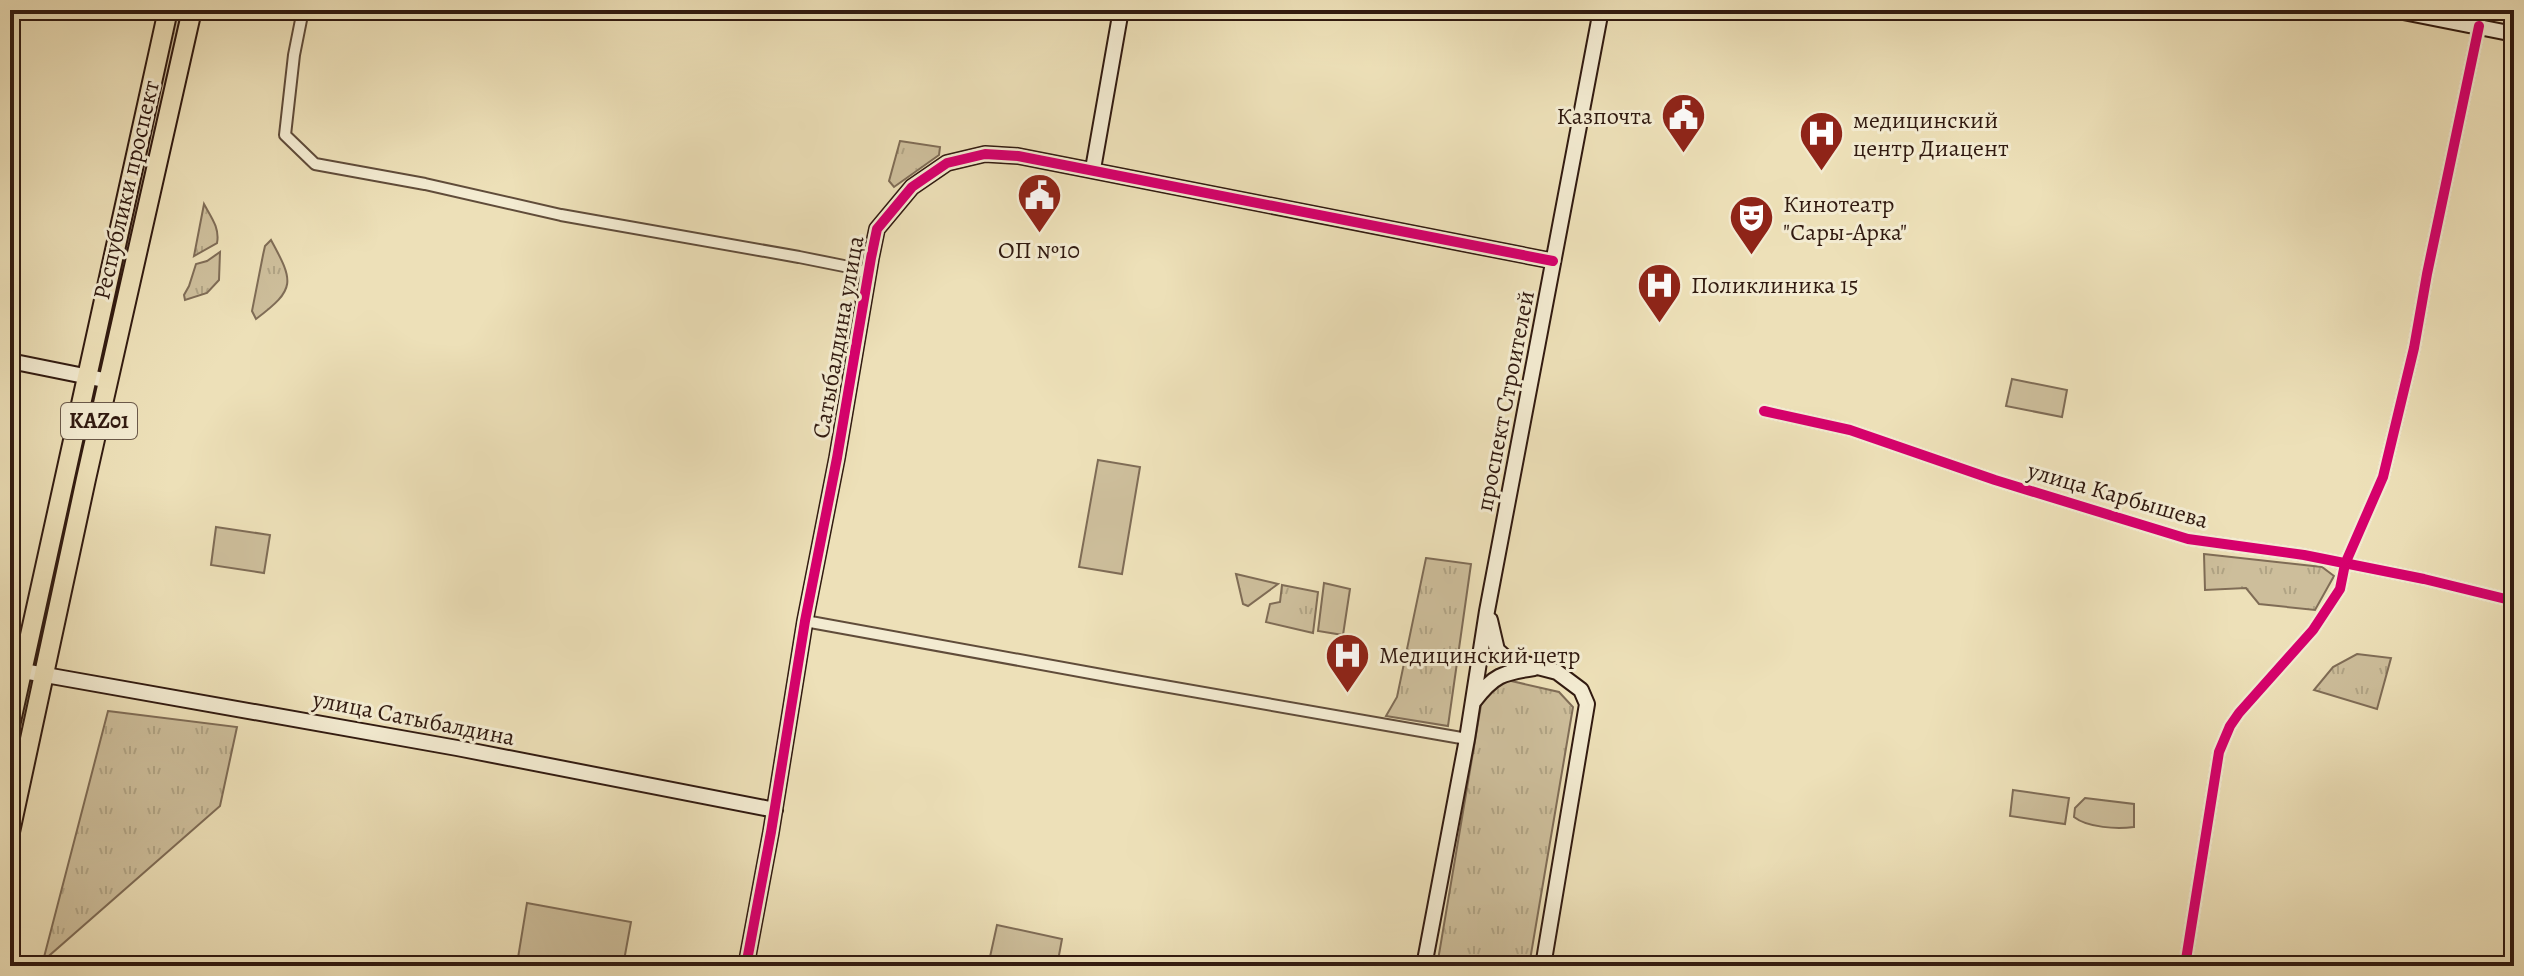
<svg xmlns="http://www.w3.org/2000/svg" width="2524" height="976" viewBox="0 0 2524 976" font-family="Alegreya,serif">
<style>
.grass{fill:url(#grass-tufts);stroke:#7f6c56;stroke-width:2}
.pitch{fill:#cdbe9b;stroke:#7f6c56;stroke-width:2}
.lines{fill:none;stroke-linecap:round;stroke-linejoin:round}
.street-casing{stroke:#604c3a;stroke-width:14}
.secondary-casing{stroke:#311a10;stroke-width:18}
.highway-casing{stroke:#311a10;stroke-width:22}
.street{stroke:#f3ebd1;stroke-width:10}
.secondary{stroke:#f3ebd1;stroke-width:14}
.highway{stroke:#ede0b8;stroke-width:18}
.cycleway-casing{stroke:#f3ebd1;stroke-width:15}
.cycleway{stroke:#d6006c;stroke-width:10}
.labels{text-anchor:middle;dominant-baseline:central;stroke-width:6;stroke-linejoin:round;paint-order:stroke}
.shield{fill:#f3ebd1;stroke:#6b594a;stroke-width:2}
.shield-label{font-size:22px;font-weight:bold;fill:#311a10}
.poi-label{font-size:24px;fill:#311a10;stroke:#f3ebd1;text-anchor:start}
.street-label{font-size:24px;fill:#311a10;stroke:#f3ebd1}
</style>
<defs>
<pattern id="grass-tufts" width="24" height="20" patternUnits="userSpaceOnUse" patternTransform="scale(2)"><rect width="24" height="20" fill="#cdbe9b"/><path d="M3 7l-1-3M5 7V3M7 7l1-3M15 17l-1-3M17 17v-4M19 17l1-3" fill="none" stroke="#b0a384"/></pattern>
</defs>
<rect width="100%" height="100%" fill="#ede0b8"/>
<filter id="stains"><feTurbulence type="fractalNoise" baseFrequency=".0025" numOctaves="4"/><feColorMatrix values="0 0 0 0 .2 0 0 0 0 .09 0 0 0 0 .02 0 0 0 .5 -.17"/></filter>
<radialGradient id="worn" r=".72"><stop offset=".6" stop-color="#630" stop-opacity="0"/><stop offset="1" stop-color="#630" stop-opacity=".3"/></radialGradient>
<path class="grass" d="M177,10H182L104,364H100Z
M900,141L940,147L939,155L894,187L889,181Z
M204,204C211,217 220,228 217,243L194,256Z
M271,240C294,282 296,289 256,319L252,311L263,255L265,246Z
M220,252L219,280L207,293L185,300L184,295L189,286L196,264L207,261Z
M93,391L99,392L41,654L35,653Z
M2204,554L2322,567L2334,576L2315,610L2259,604L2246,588L2205,590Z
M1426,558L1471,564L1448,726L1386,716L1397,697Z
M1236,574L1278,584L1248,606L1243,604Z
M1282,585L1318,592L1313,633L1266,622L1270,604L1280,602Z
M2357,654L2391,658L2377,709L2314,690L2333,667Z
M1507,680L1559,692L1573,707L1529,966H1437L1481,705L1491,688Z
M108,711L237,727L220,806L43,961Z"/>
<path class="pitch" d="M2012,379L2067,390L2062,417L2006,406Z
M1098,460L1140,467L1122,574L1079,567Z
M216,527L270,535L264,573L211,565Z
M1324,583L1350,589L1343,635L1318,631Z
M2013,790L2069,798L2065,824L2010,816Z
M2085,798L2134,804V827C2117,829 2088,828 2074,817L2075,808Z
M527,903L631,922L623,966H530L517,964Z
M997,925L1062,939L1057,966H988Z"/>
<g class="lines">
<defs>
<path id="street" d="M303,10L294,55L285,135L315,164L425,184L561,215L799,257L849,267L869,274
M1764,411L1850,430L1995,480L2188,539L2304,555L2424,579L2514,601
M805,621L1118,678L1467,739
M2185,966L2219,752L2230,726L2239,713L2313,630L2340,589L2345,564L2383,477L2414,348L2427,274L2479,26"/>
<path id="secondary" d="M2393,10L2514,34
M1093,169L1121,10
M10,361L109,381
M1490,620L1497,650L1507,659L1557,672L1581,690L1587,704L1543,966
M23,671L457,748L775,810
M1474,701C1494,675 1502,673 1534,668
M746,966L771,832L805,621L837,458L871,258L877,229L912,187L947,163L985,154L1018,156L1553,261
M1424,966L1467,739L1487,611L1601,10"/>
<path id="highway" d="M10,726L168,10
M10,832L86,479L192,10"/>
</defs>
<use href="#street" class="street-casing"/>
<use href="#secondary" class="secondary-casing"/>
<use href="#highway" class="highway-casing"/>
<use href="#street" class="street"/>
<use href="#secondary" class="secondary"/>
<use href="#highway" class="highway"/>
<defs>
<path id="cycleway" d="M1764,411L1850,430L1995,480L2188,539L2304,555L2424,579L2514,601
M746,966L771,832L805,621L837,458L871,258L877,229L912,187L947,163L985,154L1018,156L1553,261
M2185,966L2219,752L2230,726L2239,713L2313,630L2340,589L2345,564L2383,477L2414,348L2427,274L2479,26"/>
</defs>
<use href="#cycleway" class="cycleway-casing"/>
<use href="#cycleway" class="cycleway"/>
</g>
<defs>
<symbol id="civic-pin" viewBox="-11 -11 22 30"><path d="M0 17L-7.5 6A9.5 9.5 0 1 1 7.5 6Z" fill="#8f2418" stroke="#f3ebd1"/><path d="M-.6-6.5H3V-4.5H.6V-3L4-1V1h2V6H-6V1h2V-1L-.6-3ZM-1.2 2.5V6h2.4V2.5Z" fill="#fff"/></symbol>
<symbol id="hospital-pin" viewBox="-11 -11 22 30"><path d="M0 17L-7.5 6A9.5 9.5 0 1 1 7.5 6Z" fill="#8f2418" stroke="#f3ebd1"/><path d="M-5-5h3v3.5h4V-5h3V5h-3V1.5h-4V5h-3Z" fill="#fff"/></symbol>
<symbol id="theatre-pin" viewBox="-11 -11 22 30"><path d="M0 17L-7.5 6A9.5 9.5 0 1 1 7.5 6Z" fill="#8f2418" stroke="#f3ebd1"/><path d="M-5-5.5Q0-4 5-5.5V0Q5 5 0 6Q-5 5-5 0ZM-3.3-2.5H-1v1.5H-3.3ZM1-2.5H3.3v1.5H1ZM-2.8 1Q0 5.5 2.8 1Z" fill="#fff"/></symbol>
</defs>
<g fill-rule="evenodd">
<use href="#civic-pin" x="1658" y="90" width="51" height="69"/>
<use href="#hospital-pin" x="1796" y="108" width="51" height="69"/>
<use href="#civic-pin" x="1014" y="170" width="51" height="69"/>
<use href="#theatre-pin" x="1726" y="192" width="51" height="69"/>
<use href="#hospital-pin" x="1634" y="260" width="51" height="69"/>
<use href="#hospital-pin" x="1322" y="630" width="51" height="69"/>
</g>
<g class="labels">
<rect class="shield" x="61" y="403" width="76" height="36" rx="6"/>
<g class="shield-label">
<text x="99" y="421">KАZ01</text>
</g>
<g class="poi-label">
<text x="1652" y="116" text-anchor="end">Казпочта</text>
<text x="1853" y="120">медицинский<tspan x="1853" dy="28">центр Диацент</tspan></text>
<text x="1783" y="204">Кинотеатр<tspan x="1783" dy="28">"Сары-Арка"</tspan></text>
<text x="1039" y="250" text-anchor="middle">ОП №10</text>
<text x="1691" y="285">Поликлиника 15</text>
<text x="1379" y="655">Медицинский цетр</text>
</g>
<g class="street-label">
<text transform="translate(126 190) rotate(-77)">Республики проспект</text>
<text transform="translate(838 337) rotate(-80)">Сатыбалдина улица</text>
<text transform="translate(1505 401) rotate(-79)">проспект Строителей</text>
<text transform="translate(2118 495) rotate(16)">улица Карбышева</text>
<text transform="translate(414 718) rotate(11)">улица Сатыбалдина</text>
</g>
</g>
<rect width="2524" height="976" fill="none" stroke="#ede0b8" stroke-width="40"/>
<rect x="12" y="12" width="2500" height="952" fill="none" stroke="#311a10" stroke-width="4"/>
<rect x="20" y="20" width="2484" height="936" fill="none" stroke="#311a10" stroke-width="2"/>
<rect width="100%" height="100%" filter="url(#stains)"/>
<rect width="100%" height="100%" fill="url(#worn)"/>
</svg>
